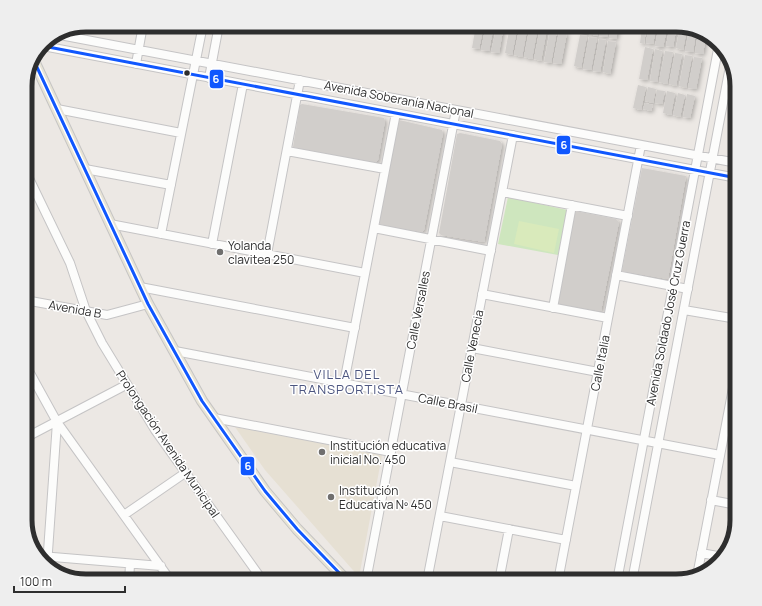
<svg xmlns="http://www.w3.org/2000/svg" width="762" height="606" viewBox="0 0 762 606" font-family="Manrope,sans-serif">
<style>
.education{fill:#e6e0d3}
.green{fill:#cee6be}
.pitch{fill:#d9eabb}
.building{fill:#d1cecb;filter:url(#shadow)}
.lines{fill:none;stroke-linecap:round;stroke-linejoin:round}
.minor-casing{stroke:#c5c4c5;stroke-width:10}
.major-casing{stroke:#c6c5c4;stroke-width:12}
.minor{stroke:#fcfcfb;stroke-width:8}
.major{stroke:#e8e4d6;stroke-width:10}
.bus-1-casing{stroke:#fff;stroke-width:6}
.bus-1{stroke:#1057fe;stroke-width:3}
.bus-dot{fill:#2e2e2e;stroke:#fff;stroke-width:1.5}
.poi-dot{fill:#706f6e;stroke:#fff;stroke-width:1.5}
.labels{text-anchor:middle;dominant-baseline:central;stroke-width:3;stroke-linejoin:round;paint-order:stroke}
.street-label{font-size:12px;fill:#2e2e2e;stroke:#fff}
.poi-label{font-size:12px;fill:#2e2e2e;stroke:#fff;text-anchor:start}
.neighbourhood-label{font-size:13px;letter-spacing:1px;fill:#4d5680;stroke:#fff}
.rim{fill:none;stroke:#2e2e2e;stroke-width:5}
.line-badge{stroke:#fff;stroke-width:1.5}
.badge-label{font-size:11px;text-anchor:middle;font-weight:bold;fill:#fff}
</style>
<defs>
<filter id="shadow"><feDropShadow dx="2" dy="2" stdDeviation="2" flood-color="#0004"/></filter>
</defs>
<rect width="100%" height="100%" fill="#ece8e4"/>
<path class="education" d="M235,427L382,455L359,577L265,470Z"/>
<path class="green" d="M508,197L567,210L558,255L498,244Z"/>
<path class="pitch" d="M519,221L559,229L554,253L514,244Z"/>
<path class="building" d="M476,25H484L479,49L472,48Z
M486,25H494L489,51L481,50Z
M497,25H504L499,53L491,52Z
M510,25H518L512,55L505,53Z
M520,25H528L522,57L514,55Z
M561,25H569L568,30L560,29Z
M581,25H589L587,34L579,32Z
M591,25H599L597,36L589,34Z
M601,25H609L607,37L599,36Z
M611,25H619L616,39L609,38Z
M649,25H657L653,44L646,43Z
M659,25H668L663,47L655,46Z
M670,25H677L673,47L666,46Z
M530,26L538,27L532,59L524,57Z
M680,26L687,29L683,50L676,48Z
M540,28L547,29L541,61L534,59Z
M642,29L646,30L644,44L640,43Z
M550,30L557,31L551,63L544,62Z
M689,30L696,33L693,52L685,51Z
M559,32L567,33L561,64L553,63Z
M698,33L706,36L703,54L695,53Z
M580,35L587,36L581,68L574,66Z
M589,37L597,38L591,70L583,69Z
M599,39L606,40L600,72L593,71Z
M608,41L616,42L610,74L603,72Z
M645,47L653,49L647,80L639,79Z
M655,49L662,51L657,82L650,81Z
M665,51L673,52L667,84L659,82Z
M675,53L682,54L676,86L669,84Z
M685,55L692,56L686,88L679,86Z
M694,57L702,58L696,89L688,88Z
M638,85L646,87L641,110L633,108Z
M648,87L656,89L653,103L645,101Z
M657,90L665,91L662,104L655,103Z
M667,91L675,93L671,115L663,113Z
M678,93L685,95L680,117L673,115Z
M687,94L695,96L690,118L683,117Z
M645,103L653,105L651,111L643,109Z
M302,104L384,118L385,121L378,160L375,163L293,147L300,105Z
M399,120L442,130L443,133L424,230L422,232L380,224L379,221Z
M460,133L500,141L502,144L484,242L441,235L439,233L457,134Z
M642,168L686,176L668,279L622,271Z
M575,211L616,219L619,222L601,311L557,304Z"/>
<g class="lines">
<defs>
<path id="minor" d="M60,35L737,163
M43,46L737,178
M136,64L143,25
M209,78L219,25
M57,109L181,133
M287,151L385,169
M85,169L171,185
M25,170L70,263L86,311L102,343L155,430L263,581
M502,192L628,216
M110,224L365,273
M374,228L491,251
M161,234L203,25
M212,244L243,84
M267,254L300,80
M616,275L688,289
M140,287L355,328
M482,294L608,318
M25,300L107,315L148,304
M553,308L572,205
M684,310L737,319
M472,348L598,372
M175,351L720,455
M25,364L57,422L171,581
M344,383L396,113
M214,418L391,452
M25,438L126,385
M450,462L576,486
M711,500L737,505
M124,515L185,473
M440,516L566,540
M701,553L723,557
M41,556L161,566
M47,566L57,422
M697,576L737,367
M129,581L130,565
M366,581L456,110
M427,581L513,135
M499,581L509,529
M558,581L641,145
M617,581L719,44
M632,581L731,61"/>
<path id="major" d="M35,63L148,304L202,401L265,491L297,529L347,581"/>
</defs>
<use href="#minor" class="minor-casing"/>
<use href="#major" class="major-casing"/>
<use href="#minor" class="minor"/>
<use href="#major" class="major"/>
<defs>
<path id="bus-1" d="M43,46L737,178
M35,63L148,304L202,401L265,491L297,529L347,581"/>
</defs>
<use href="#bus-1" class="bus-1-casing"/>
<use href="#bus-1" class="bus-1"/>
</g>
<circle class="bus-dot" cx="187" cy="73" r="3.5"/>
<g class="poi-dot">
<circle cx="220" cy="252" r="4"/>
<circle cx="322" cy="452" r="4"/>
<circle cx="331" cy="497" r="4"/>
</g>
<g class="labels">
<g class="street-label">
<text transform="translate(399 99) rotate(11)">Avenida Soberanía Nacional</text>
<text transform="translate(75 309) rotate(10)">Avenida B</text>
<text transform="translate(418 310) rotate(-79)">Calle Versalles</text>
<text transform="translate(668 313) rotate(-79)">Avenida Soldado José Cruz Guerra</text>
<text transform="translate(472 346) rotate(-79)">Calle Venecia</text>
<text transform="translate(600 363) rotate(-79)">Calle Italia</text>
<text transform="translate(448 403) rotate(11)">Calle Brasil</text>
<text transform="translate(168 444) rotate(56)">Prolongación Avenida Municipal</text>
</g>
<g class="poi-label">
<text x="228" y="245">Yolanda<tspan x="228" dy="14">clavitea 250</tspan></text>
<text x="330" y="445">Institución educativa<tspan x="330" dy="14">inicial No. 450</tspan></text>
<text x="339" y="490">Institución<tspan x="339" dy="14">Educativa Nº 450</tspan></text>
</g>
<g class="neighbourhood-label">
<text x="347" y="374">VILLA DEL<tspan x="347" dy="15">TRANSPORTISTA</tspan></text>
</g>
</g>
<path d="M0 0H762V606H0ZM86 32H676A54 54 0 0 1 730 86V520A54 54 0 0 1 676 574H86A54 54 0 0 1 32 520V86A54 54 0 0 1 86 32Z" fill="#eee" fill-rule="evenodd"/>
<path class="rim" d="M86 32H676A54 54 0 0 1 730 86V520A54 54 0 0 1 676 574H86A54 54 0 0 1 32 520V86A54 54 0 0 1 86 32Z"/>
<g class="line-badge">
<rect x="209" y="69" width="15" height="20" rx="4" fill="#1057fe"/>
<rect x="556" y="135" width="15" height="20" rx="4" fill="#1057fe"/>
<rect x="240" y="456" width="15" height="20" rx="4" fill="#1057fe"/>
</g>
<g class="badge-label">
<text x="216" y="83">6</text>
<text x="564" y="149">6</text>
<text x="248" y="470">6</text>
</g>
<path d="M14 586v6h111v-6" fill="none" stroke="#2e2e2e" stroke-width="2"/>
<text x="20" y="586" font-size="12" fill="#2e2e2e" stroke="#ffffff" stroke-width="3" paint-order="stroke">100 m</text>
</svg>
